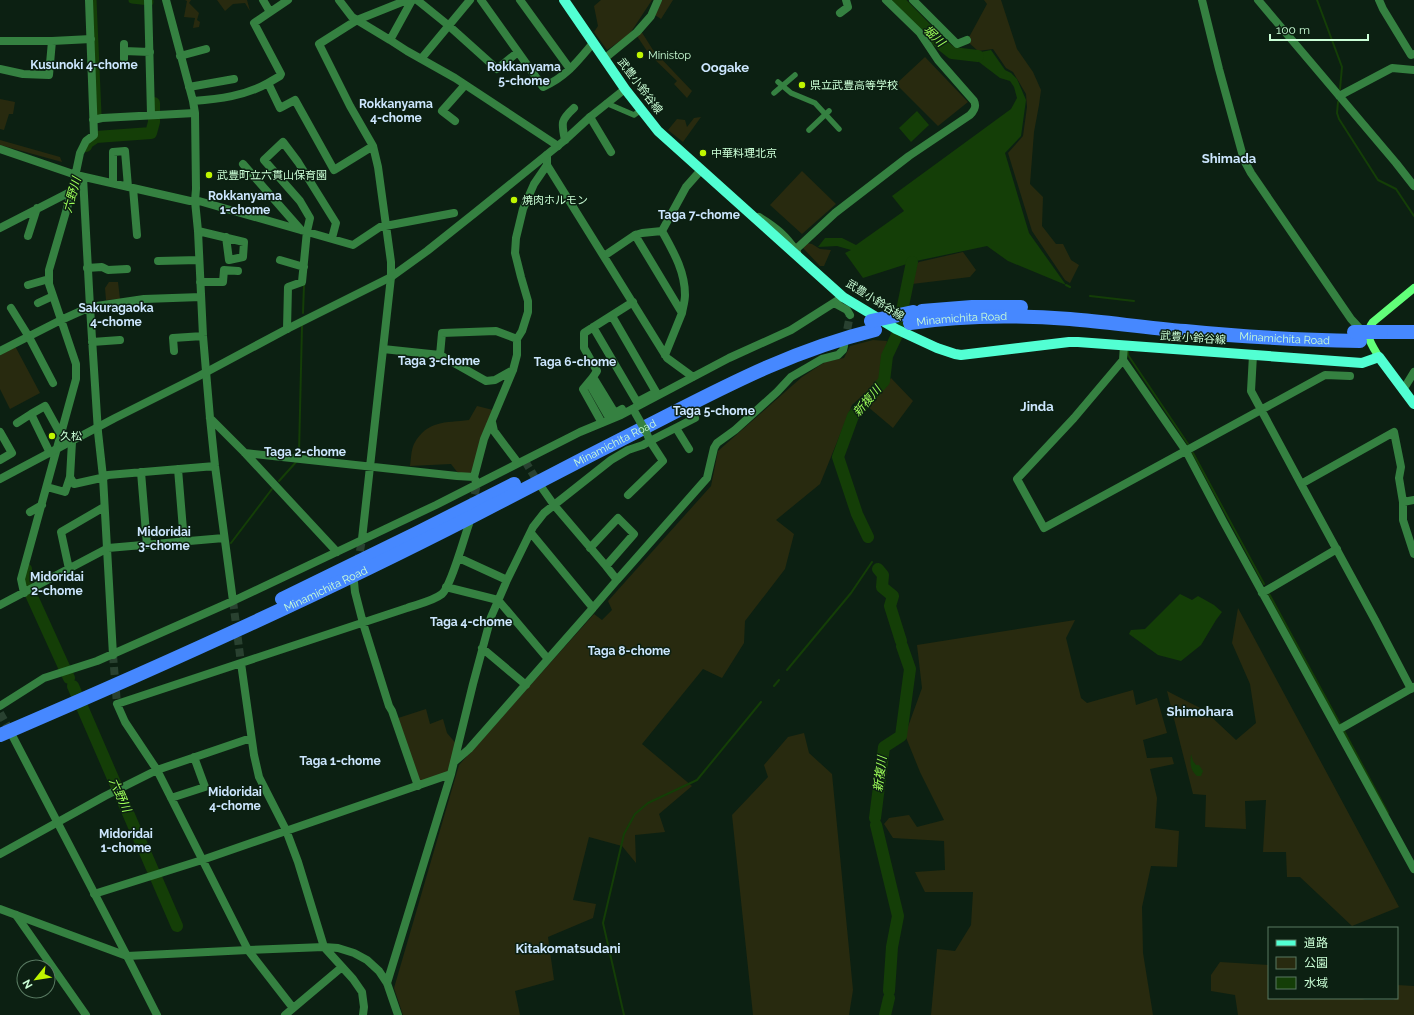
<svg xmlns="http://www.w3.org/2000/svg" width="1414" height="1015" viewBox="0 0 1414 1015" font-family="Raleway,'Noto Sans JP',sans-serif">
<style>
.green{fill:#282a0f}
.water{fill:#143e07}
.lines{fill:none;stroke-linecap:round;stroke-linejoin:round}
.stream{stroke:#143e07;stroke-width:2}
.canal{stroke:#143e07;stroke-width:7}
.river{stroke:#143e07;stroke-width:12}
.minor-tunnel{stroke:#294130;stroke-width:8;stroke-dasharray:8 4;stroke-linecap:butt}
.tertiary-tunnel{stroke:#294130;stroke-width:8;stroke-dasharray:8 4;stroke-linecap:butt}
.pedestrian{stroke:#358141;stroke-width:5.5}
.minor{stroke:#358141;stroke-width:8}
.tertiary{stroke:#358141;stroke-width:8}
.secondary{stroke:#62ff79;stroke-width:8}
.primary{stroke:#52ffd3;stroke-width:10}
.motorway{stroke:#4688ff;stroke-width:14}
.pedestrian-bridge{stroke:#358141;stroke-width:5.5}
.minor-bridge{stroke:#358141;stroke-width:8}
.motorway-bridge{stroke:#4688ff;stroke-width:14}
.poi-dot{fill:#bff600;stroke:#0c2012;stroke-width:1.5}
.labels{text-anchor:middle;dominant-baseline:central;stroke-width:3;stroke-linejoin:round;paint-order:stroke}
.poi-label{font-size:11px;fill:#cbffd7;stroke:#0c2012;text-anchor:start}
.street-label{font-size:11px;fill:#cbffd7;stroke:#0c2012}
.water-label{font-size:12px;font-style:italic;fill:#9eff59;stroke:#0c2012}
.neighbourhood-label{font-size:12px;font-weight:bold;fill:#cde7ff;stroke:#0c2012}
.quarter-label{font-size:13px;font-weight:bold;fill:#cde7ff;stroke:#0c2012}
</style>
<rect width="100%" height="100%" fill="#0c2012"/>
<path class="green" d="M185,0H191L189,3L199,13L197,20L200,22L199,27L193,28L195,18L184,17L187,1Z
M217,0H247L250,11L245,3L233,4L225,11Z
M601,0H652L629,35L607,50L594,32L598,26L594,6Z
M661,0H673L661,19L655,15Z
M984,0H1001L1017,49L1033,72L1041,90L1039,105L1034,132L1030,184L1043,197L1042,226L1056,244H1063L1071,260L1079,265L1070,283L1065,280L1032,231L1008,153L1023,136L1027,107L1026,94L1013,72L1006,68L993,49L978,51L967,41L987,4Z
M641,31L653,50L692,91L687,98L674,84L677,81L649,54L637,36Z
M925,57L968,102L938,126L896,84Z
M0,99L15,102L13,114H9L4,130L0,129Z
M701,117L683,142L668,130L677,119L685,120L687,127L694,118Z
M0,140L60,157L62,162L0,145Z
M802,171L836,204L802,234L770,205Z
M806,243L812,244L820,249L831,250L824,266H820L802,247Z
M963,252L976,270L970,277L912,284L913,267L919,262Z
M109,282H118L120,299L106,300L105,288Z
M873,340L887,341L881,379L852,405L820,484L776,520L794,534L785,569L745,621L744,643L722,678L703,669L642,744L692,786L659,814L665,832L635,835L636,863L622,846L589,837L573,900L596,904L593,918L548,937L554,980L515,991L520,1015H403L394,988L459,765L594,614L602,620L612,610L608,601L711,486L718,451L802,377L825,362L844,358L850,346Z
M15,346L40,393L10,409L0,389V354Z
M891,378L913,401L893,428L867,406Z
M477,406L493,410L480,442L472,473H458L451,464L410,466C411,460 411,450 414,444C427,420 445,423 469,420Z
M1238,608L1399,907L1352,926L1300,877H1287L1286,852H1263L1266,800L1245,801L1246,829L1205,827L1206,795L1193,794L1167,691L1204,710L1236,740L1256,723L1250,684L1232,643Z
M1075,620L1066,638L1081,698L1087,703L1133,690L1136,705L1157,698L1167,733L1143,740L1147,758L1172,757L1174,764L1150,769L1157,798L1155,828L1179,831L1177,867L1151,866L1142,907L1143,953L1153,1015H931L937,949L955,951L971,925L973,892H925L915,872L945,870L944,841L893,838L884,824L889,818L909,815L917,827L944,820L920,772L905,735L922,688L917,645Z
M426,709L430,724L443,719L447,733L458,746L451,774L418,786L395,719Z
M804,733L809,753L832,774L853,990L849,1015H753L732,815L768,777L764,765L788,737Z
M1220,962L1269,965V998H1360L1365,1000H1394L1395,998H1397V985L1414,986V1015H1238L1235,995L1211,991V975Z"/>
<path class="water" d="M991,50L1005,70L1011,73L1017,79L1026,100L1021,136L1005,153L1029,233L1066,285L1008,261L987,246L916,261L863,278L845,253L851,250L837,246L818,247L825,238H842L856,245L904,211L892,196L1011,109L1017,98L1014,87L1010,81L1000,78L975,59L981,52Z
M917,111L929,125L911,142L899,128Z
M1180,594L1192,600L1198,596L1214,605L1222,612L1216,620L1201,645L1181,661L1158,655L1129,634L1131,630L1145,629Z
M1191,754L1193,761L1196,765H1199L1203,771L1201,776H1197C1190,770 1190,763 1191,754Z"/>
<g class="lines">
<path class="stream" d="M1317,0L1342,67L1340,89
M1338,102L1337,113L1339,119L1378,180L1396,189L1414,216
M1066,285L1070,287
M1090,296L1134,301
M303,313L304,285
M1128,351V355L1188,444
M299,453L302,326
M1193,453L1264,584
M279,481L297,461
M231,543L272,489
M1268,592L1340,724
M787,670L851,593L872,562
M774,686L779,680
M1344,731L1388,813
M624,1015L603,923L624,834L635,814L648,803L697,780L761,702"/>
<path class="canal" d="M93,0L98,114
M132,0L150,2"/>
<path class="river" d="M898,0L942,45L952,53L978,56
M86,146L87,143L96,137L151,133L154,122V103
M868,537L857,514L838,457L853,416L884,381L887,356L897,335L912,262
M26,569L24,579L69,678
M878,569L883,575L882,587L893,596L890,606L901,641
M73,686L177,926
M875,818L884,747L901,736L910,669L902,646
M876,825L898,916L892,947L889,991
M885,1015L889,998"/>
<path class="minor-tunnel" d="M845,341L850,315
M525,461L539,484
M472,506L477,484
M358,563L362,539
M233,601L241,663
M113,655L117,704"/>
<path class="tertiary-tunnel" d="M0,713L12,734"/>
<path class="pedestrian" d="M778,82L791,93L815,103L839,129
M606,103L634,115L641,110"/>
<path class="minor" d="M148,0L151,114
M166,0L193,101L195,113L196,189L195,201L198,231L203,336L210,418L215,466L233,601
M263,0L270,12
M288,0L254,23L281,74L280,76L268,83L280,108L295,100L334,170L373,146
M339,0L352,17L390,40L407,51L455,78L558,146
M417,0L448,25L497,69L518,52
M481,0L543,87C566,77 577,62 593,43
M520,0L570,69
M913,0L957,44L967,40
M1202,0L1219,69L1244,160L1251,173L1351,319L1364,333
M1258,0L1396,163L1414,186
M1379,0L1383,9L1411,55L1414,54
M840,13L848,7L846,0
M390,40L412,0
M0,41H52L91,39
M124,44V59
M124,51L150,52
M180,56L206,49
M421,59L470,0
M604,59L637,32L651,16L658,0
M0,69L23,74L49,75L52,41
M189,87L234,79
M1339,96L1392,68L1414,70
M193,101C219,99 245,96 268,83
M590,117L611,152
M93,120L102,118L195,113
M455,121L442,111L465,85
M565,140C561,122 561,120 574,108
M0,149L76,175L190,201H199L353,245L380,227L454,213
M243,164L301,230
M547,165L667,358L693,377
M83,177L90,307L144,299L201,297
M113,183V152L125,151L128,187
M133,188L137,235
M759,217C776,227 786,236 797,252
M0,228L72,191
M198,231L244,242L243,257L229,260L226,237
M662,231C673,251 685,271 685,295C685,301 683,307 682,313
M635,235L642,233L662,231L686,187L701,170
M28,236L37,208
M793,252L835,213L909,156L970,115C974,111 977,107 974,101L938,60L920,33L886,0
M604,256L635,235L682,313L665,355
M280,260L304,267
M158,261L199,260
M87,268L102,267L108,270L127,269
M200,282H223L224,270L238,271
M28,285L49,279
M38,303L53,296
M834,303L847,310L850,315
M11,308L29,337L53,383
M593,327L637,402L656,392L612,316
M287,329L288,287L302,282L307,231L310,218L300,201L264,160L283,142L298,162L336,223L332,238
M92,342L120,340
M1124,345L1123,360L1074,418L1017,479L1044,528L1325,375L1350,376
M383,349L440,355L486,381L495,380L513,370
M0,351L61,320L90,307L98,432L103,477L113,655
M174,351L173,338L203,336
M440,355L442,333L496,331L517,339
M1253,355L1251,391L1301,484L1375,620L1411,689
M1123,360L1186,451L1223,521L1414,869
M593,377L615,413L622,409
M589,383L608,416L615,413
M1403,390L1414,372
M210,418L245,453L337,552
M492,422L494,431L518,463
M17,423L31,414
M602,423L583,389L593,377L597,371L584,348V333L633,302
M676,428L689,449
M0,432L12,453L0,460
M72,442L70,477L74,484L101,478L108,475L215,466
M50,453L31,414L45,406L61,435
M245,453L457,476L474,477
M178,469L184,542
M141,472L147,545
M477,484L474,477L484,439L513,370L517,355V339L522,331L528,312V301L521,277L515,253L516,238L523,209L534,184L547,165V155
M1301,484L1394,432L1401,467L1399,478L1403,502V520L1414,554
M47,487L65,492L70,477
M542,488L554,505L606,566
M628,495L663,461L650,441L695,418
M1403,502L1414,500
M30,512L42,505
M531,533L593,608L617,580L606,566L634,534L618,518L590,548
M362,539L391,277V262L378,167L373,146L350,106L319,44L357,20L407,0
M459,558L507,580
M69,569L61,532L104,507
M617,580L707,478L714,448L717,443L735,430L777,392L791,377L822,359L838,355L843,350L844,346
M354,582L355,592L363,623L389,706L392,711L418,786
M446,587L498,600L548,659
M24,593L21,579L76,379V364L49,284V270L72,191L80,153L86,141L94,135L89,0
M1262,593L1337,549
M0,605L108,548L224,538
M482,648L526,685
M241,663L254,755L259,777L286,830L298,862L324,947L353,979L362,992L364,1007L363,1015
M0,706L44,678L97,661L233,601L436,505L580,432L621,415L729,358L791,330L843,297
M1338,730L1414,687
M454,762L469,749L593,608
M171,798L205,787L194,757
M0,854L105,796L157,770L251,738
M94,894L202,860L451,774
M16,915L86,1015
M248,950L324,947L338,948L354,953L367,960L379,971L387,983L398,1015
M127,956L157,1015
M387,983L451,774L473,684L491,617L507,580L533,527L544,513L611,460L628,450L643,445L650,441L646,432
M293,1008L248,950L157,770L125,722L117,704L407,608C418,604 433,601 442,594C451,586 464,538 469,524
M285,1015L342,967"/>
<path class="tertiary" d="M0,479L115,418L199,376L287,329L391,277L427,251L476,212L565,140L590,117L625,89
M13,737L127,956
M0,909L127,956L248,950"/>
<path class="secondary" d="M1379,357C1372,345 1363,335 1373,322L1414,288"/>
<path class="primary" d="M564,0L625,89L658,131L843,297L896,329L937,348L955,354L961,355L1069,342H1078L1362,363L1379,357L1414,404"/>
<g class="motorway">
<path d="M922,311L972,307H1021"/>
<path id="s1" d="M910,323C963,315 1017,315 1070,319C1108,322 1146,328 1185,331C1243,337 1301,340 1360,341"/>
<path d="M1381,332H1414"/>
<path d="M282,599L417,533L514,484"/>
<path id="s2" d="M0,735C159,667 317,596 471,517C536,483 600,450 665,417C735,381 798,349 875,330"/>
</g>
<path class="pedestrian-bridge" d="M774,93L795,75
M809,130L829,111"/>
<path class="minor-bridge" d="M633,409L646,432"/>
<path class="motorway-bridge" d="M871,321L913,312
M1354,332H1381"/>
</g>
<g class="poi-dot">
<circle cx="640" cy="55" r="4"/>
<circle cx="802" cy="85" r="4"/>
<circle cx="703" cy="153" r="4"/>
<circle cx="209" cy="175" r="4"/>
<circle cx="514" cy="200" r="4"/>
<circle cx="52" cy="436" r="4"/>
</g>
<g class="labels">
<g class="poi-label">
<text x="648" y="55">Ministop</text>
<text x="810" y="85">県立武豊高等学校</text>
<text x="711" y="153">中華料理北京</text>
<text x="217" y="175">武豊町立六貫山保育園</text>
<text x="522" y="200">焼肉ホルモン</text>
<text x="60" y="436">久松</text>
</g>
<g class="street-label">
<text transform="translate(640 86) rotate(53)">武豊小鈴谷線</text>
<text transform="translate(875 300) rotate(32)">武豊小鈴谷線</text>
<text stroke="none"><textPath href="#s1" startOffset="52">Minamichita Road</textPath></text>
<text transform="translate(1193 338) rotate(4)">武豊小鈴谷線</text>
<text stroke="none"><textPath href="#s1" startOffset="376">Minamichita Road</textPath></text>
<text stroke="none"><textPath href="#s2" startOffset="681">Minamichita Road</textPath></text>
<text stroke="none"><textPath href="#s2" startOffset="357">Minamichita Road</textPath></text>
</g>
<g class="water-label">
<text transform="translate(934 36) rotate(44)">堀川</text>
<text transform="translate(72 195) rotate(-74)">六野川</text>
<text transform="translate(867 401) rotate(-50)">新複川</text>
<text transform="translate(880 774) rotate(-83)">新複川</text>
<text transform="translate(120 795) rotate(66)">六野川</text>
</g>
<g class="neighbourhood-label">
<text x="84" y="65">Kusunoki 4-chome</text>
<text x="524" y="67">Rokkanyama<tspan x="524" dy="14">5-chome</tspan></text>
<text x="396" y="104">Rokkanyama<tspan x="396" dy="14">4-chome</tspan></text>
<text x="245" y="196">Rokkanyama<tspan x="245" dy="14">1-chome</tspan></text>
<text x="699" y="215">Taga 7-chome</text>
<text x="116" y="308">Sakuragaoka<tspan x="116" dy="14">4-chome</tspan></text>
<text x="439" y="361">Taga 3-chome</text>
<text x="575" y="362">Taga 6-chome</text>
<text x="714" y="411">Taga 5-chome</text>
<text x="305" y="452">Taga 2-chome</text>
<text x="164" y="532">Midoridai<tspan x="164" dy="14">3-chome</tspan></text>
<text x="57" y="577">Midoridai<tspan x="57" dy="14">2-chome</tspan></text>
<text x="471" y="622">Taga 4-chome</text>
<text x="629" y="651">Taga 8-chome</text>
<text x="340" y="761">Taga 1-chome</text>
<text x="235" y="792">Midoridai<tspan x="235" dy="14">4-chome</tspan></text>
<text x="126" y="834">Midoridai<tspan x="126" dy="14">1-chome</tspan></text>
</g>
<g class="quarter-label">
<text x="725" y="67">Oogake</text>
<text x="1229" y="158">Shimada</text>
<text x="1037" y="406">Jinda</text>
<text x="1200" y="711">Shimohara</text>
<text x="568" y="948">Kitakomatsudani</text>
</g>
</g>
<rect x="1268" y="927" width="130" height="72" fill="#0c2012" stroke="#587961"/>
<rect x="1276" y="940" width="20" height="6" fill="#52ffd3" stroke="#587961"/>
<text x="1304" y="947" font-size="12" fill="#cbffd7">道路</text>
<rect x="1276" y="957" width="20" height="12" fill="#282a0f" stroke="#587961"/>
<text x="1304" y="967" font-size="12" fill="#cbffd7">公園</text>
<rect x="1276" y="977" width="20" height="12" fill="#143e07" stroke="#587961"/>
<text x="1304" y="987" font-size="12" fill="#cbffd7">水域</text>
<g transform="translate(36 979) rotate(240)"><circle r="19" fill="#0c2012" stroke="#587961"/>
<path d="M0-3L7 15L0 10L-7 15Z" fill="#bff600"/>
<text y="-6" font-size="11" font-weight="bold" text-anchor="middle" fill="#cbffd7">N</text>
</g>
<path d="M1270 34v6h98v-6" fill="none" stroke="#cbffd7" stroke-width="2"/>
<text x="1276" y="34" font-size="12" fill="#cbffd7" stroke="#0c2012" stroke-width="3" paint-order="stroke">100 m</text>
</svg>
